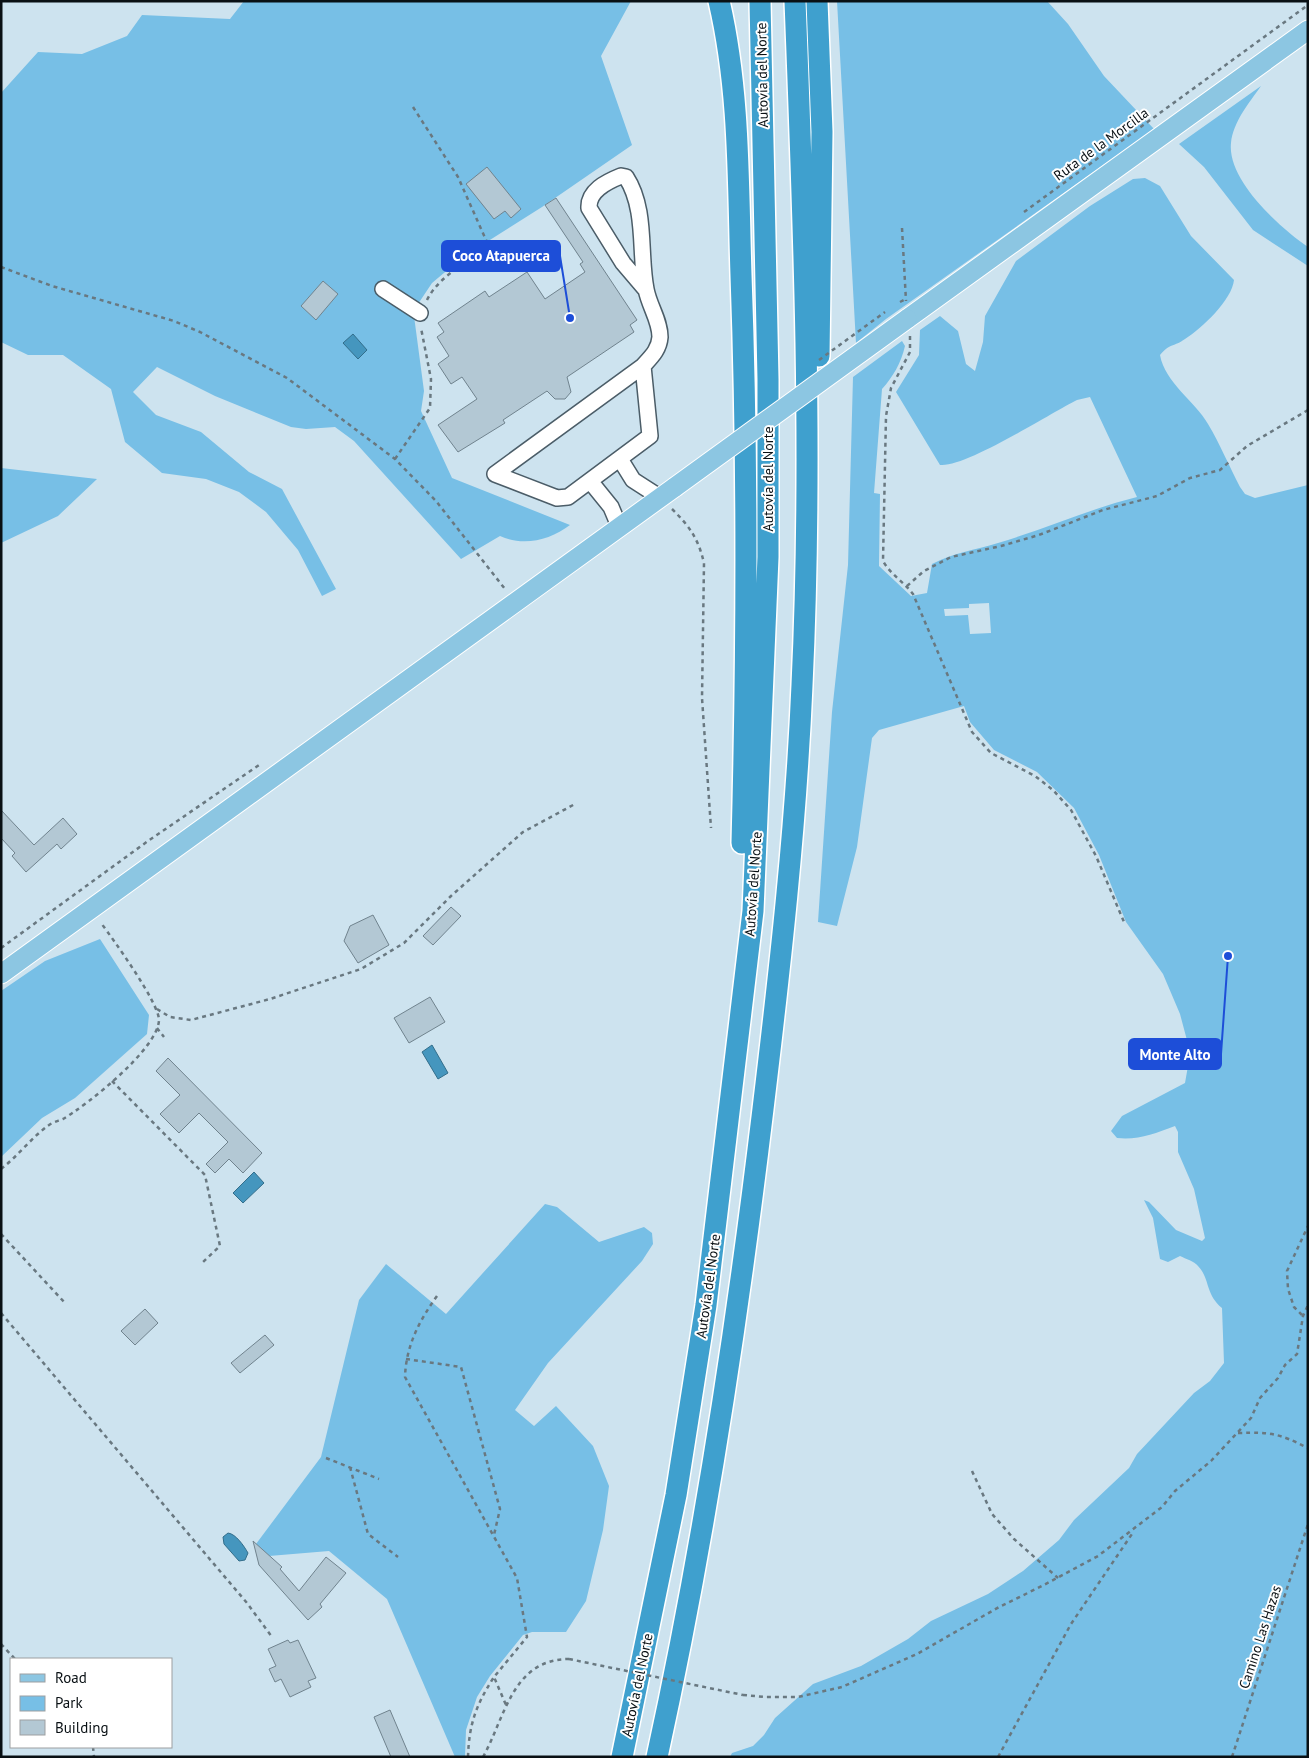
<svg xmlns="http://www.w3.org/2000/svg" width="1309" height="1758" viewBox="0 0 1309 1758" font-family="'PT Sans',sans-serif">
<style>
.green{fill:#77bfe6;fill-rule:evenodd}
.water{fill:#4596be;stroke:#336e8b}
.building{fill:#b3c8d4;stroke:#70838e}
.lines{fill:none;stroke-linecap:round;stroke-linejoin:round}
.minor-casing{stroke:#4b5d68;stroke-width:18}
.major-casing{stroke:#fff;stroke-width:21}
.highway-casing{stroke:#fff;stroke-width:24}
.path{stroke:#697880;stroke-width:2.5;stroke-dasharray:4 4;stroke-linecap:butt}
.minor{stroke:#fff;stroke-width:15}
.major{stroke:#8cc6e2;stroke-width:19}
.highway{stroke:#3fa0ce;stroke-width:21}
.major-bridge-casing{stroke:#fff;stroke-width:21;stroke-linecap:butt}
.path-bridge{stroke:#697880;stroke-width:2.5;stroke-dasharray:4 4;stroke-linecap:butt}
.major-bridge{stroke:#8cc6e2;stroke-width:19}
.labels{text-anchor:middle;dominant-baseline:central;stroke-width:4;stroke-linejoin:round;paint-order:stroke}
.street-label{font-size:14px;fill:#091014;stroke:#fff}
.leader{fill:none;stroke:#1d4ed8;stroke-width:2}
.callout-dot{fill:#1d4ed8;stroke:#fff;stroke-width:2}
.callout{fill:#1d4ed8;stroke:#1d4ed8;stroke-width:2}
.callout-label{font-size:15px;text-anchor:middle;font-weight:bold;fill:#fff}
</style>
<rect width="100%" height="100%" fill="#cde3ef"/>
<path class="green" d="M244,1H631L601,56L632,145L542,207L463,257L432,283L418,304L414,316L424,391L421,411L452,478L570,525C550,540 524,547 500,536L461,559L354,441L335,427L306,429L291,427L215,396L157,367L133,392L156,415L201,432L249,472L282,489L336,589L322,596L298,550L266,512L239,492L206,479L162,473L125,442L111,389L63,355H28L1,342V93L38,52L82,54L127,36L142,15L230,19Z
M837,1H1047L1068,24L1104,76L1154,129L886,319L856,343Z
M1261,86C1249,103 1233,122 1231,143C1227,180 1279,227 1308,247V266L1253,230L1204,167L1179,144Z
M1145,178L1160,186L1191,236L1234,280C1232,300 1202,328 1185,339C1174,347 1170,343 1160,355C1165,383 1195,401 1208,424C1220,444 1229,466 1240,487L1245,494L1255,498L1308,485V1757H730L732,1753L753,1746L764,1735L775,1718L813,1684L861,1666L908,1639L931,1621L988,1594L1023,1571L1059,1540L1074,1520L1129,1468L1137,1454L1194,1393L1210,1381L1224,1363L1222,1308C1205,1294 1210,1278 1198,1266C1194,1261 1186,1259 1180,1256L1168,1262L1160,1259L1153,1218L1144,1200L1149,1202L1176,1230L1202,1241L1205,1238L1194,1189L1178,1152V1132L1175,1126C1154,1134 1139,1140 1117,1138L1111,1131L1122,1116L1185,1083L1188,1066V1044L1180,1014L1163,974L1126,922L1099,855L1074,808L1037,772L994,750L970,722L964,706L879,730L872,738L857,847L837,926L818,922L832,712L848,565L853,377L902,341L905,346C901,363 893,377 882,389L874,493L880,494L879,566L911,596L927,593L932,564C953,553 975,550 998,543C1045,529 1089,509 1137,497L1090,397L1077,400C1049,414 965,468 940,465L896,392L919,355L920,330L940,316L958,331L966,364L975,371L983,342L985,316L1016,261L1090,206L1133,179ZM989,603L991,633L970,634L968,615L945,616L944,609L969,608V604Z
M1,468L97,479L58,516L1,543Z
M100,939L149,1015L147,1034L75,1098L42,1118L1,1157V991L45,961Z
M545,1204L557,1207L599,1242L644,1227L652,1233L653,1244L642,1261L548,1363L515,1410L534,1426L556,1406L593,1446L609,1486L603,1530L586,1601L566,1632H532L523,1635L490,1676L477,1697L466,1730L465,1757H455L387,1599L329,1551L269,1556L256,1544L321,1457L359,1300L386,1264L446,1314Z"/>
<path class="water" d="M353,334L367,350L358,359L343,343Z
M432,1045L448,1073L438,1079L422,1052Z
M254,1172L264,1183L243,1203L233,1193Z
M228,1533C236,1534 244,1546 248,1553L245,1560L239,1561L224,1544L223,1537Z"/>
<path class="building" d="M487,167L521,209L511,218L505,211L494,219L466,184Z
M556,198L637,320L630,325L634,332L567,377L571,392L565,399H555L547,391L503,420L505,423L458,452L438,425L477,399L462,377L451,384L438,364L449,356L437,337L444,332L438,323L485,291L489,297L527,272L545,299L585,272L580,264L583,262L545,205Z
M323,281L338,294L316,320L301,306Z
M1,810L34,845L63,818L77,834L61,849L57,844L26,872L12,856L15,853L1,838Z
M451,907L461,916L433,945L423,936Z
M373,915L389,945L358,963L344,941L350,926Z
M430,997L445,1022L409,1043L394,1018Z
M168,1058L262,1153L243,1173L229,1159L215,1173L206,1164L228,1142L199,1113L179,1133L160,1114L180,1095L156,1071Z
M145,1309L158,1323L135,1345L121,1331Z
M265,1335L274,1345L240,1373L231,1363Z
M253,1541L282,1567L280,1569L299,1591L326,1557L346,1573L320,1604L322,1607L308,1620L259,1565Z
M288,1640L290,1643L298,1640L316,1678L308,1681L311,1687L290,1697L281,1679L275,1682L269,1669L276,1666L268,1649Z
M390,1710L410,1757H391L374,1717Z"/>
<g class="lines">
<defs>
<path id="minor" d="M383,289L420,313
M643,366L650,436L568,497L557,498L495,474Z
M643,366C651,357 659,350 660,337C660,320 649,306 646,289C639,254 647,209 626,177L621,176C606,182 588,191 589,208L623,263L646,290
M620,459L633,480L661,498
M590,481L611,507L619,526"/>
<path id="major" d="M907,319L1308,30
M1,974C226,812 450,649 675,487"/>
<path id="highway" d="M719,1C740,91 738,184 741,275C748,464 747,654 742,843
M817,1L822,132L819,356
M622,1757L676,1495L706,1305L753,911L768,557V379L760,1
M657,1757C704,1543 737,1326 763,1109C780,968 796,827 802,685C813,457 804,229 795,1"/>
</defs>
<use href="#minor" class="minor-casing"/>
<use href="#major" class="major-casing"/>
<use href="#highway" class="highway-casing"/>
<path class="path" d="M413,107L458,177L490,249
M1024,212L1308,5
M902,228L906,301
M1,267L52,286L174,321L200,332L287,378L395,459L436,501L505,589
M427,300C440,274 472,259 496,246
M910,336V352L891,388L886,416L883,561C891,575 904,582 913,594L972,732L991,753L1035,776L1053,790L1071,810L1096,856L1124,922
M395,459L430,408L431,379L421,328
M672,509C690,527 698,538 704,563L702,698L711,828
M907,586L924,571L951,557L1001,546L1039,535L1103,510L1157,496L1190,478L1220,470L1247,446L1308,410
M1,948L148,841L259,765
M157,1009L170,1017L191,1020L270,999L361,969L404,943L451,896L523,832L575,804
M157,1028L164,1037
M112,1081L205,1175L220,1246L201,1264
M1,1169C18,1156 32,1137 49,1125C53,1122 58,1121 63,1119C87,1105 158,1049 159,1020C159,1003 113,939 101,923
M1,1234L65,1303
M437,1296C419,1321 406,1346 405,1377L517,1578L527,1637L494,1677L506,1705
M1,1313L247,1603L272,1637
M1302,1315L1294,1307L1288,1289L1287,1271L1308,1226
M406,1359L461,1367L500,1509L494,1535
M1238,1433C1271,1432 1278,1433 1308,1448
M326,1458L379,1479
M350,1467L368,1534L398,1557
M972,1471L992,1514L1014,1539L1058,1578
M1,1644L15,1659
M743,1695L765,1697H798L842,1687L917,1654L999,1607L1042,1586L1098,1556L1162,1507L1175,1491L1211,1461L1251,1418L1260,1398L1278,1378L1285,1365L1297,1354L1303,1316L1308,1305
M93,1747L94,1757
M468,1757C469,1724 476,1705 494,1677
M483,1757C505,1718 512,1659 569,1659
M998,1757L1071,1624L1134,1531
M1232,1757L1308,1524"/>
<use href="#minor" class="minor"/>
<use href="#major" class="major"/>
<use href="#highway" class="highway"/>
<defs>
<path id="major-bridge" d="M675,487L907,319"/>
</defs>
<use href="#major-bridge" class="major-bridge-casing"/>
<path class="path-bridge" d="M900,302L906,299
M819,360L885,312
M569,1659L743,1695"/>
<use href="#major-bridge" class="major-bridge"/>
</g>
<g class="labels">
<g class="street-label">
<text transform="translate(762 75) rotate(-91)">Autovía del Norte</text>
<text transform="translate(1101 144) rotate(-36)">Ruta de la Morcilla</text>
<text transform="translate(768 479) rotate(-90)">Autovía del Norte</text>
<text transform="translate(753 884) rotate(-86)">Autovía del Norte</text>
<text transform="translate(708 1286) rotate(-82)">Autovía del Norte</text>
<text transform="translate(1260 1637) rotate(-72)">Camino Las Hazas</text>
<text transform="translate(637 1685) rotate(-78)">Autovía del Norte</text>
</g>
</g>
<path class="leader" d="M570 318L560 256M1228 956L1221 1054"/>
<g class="callout-dot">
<circle cx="570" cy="318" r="5"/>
<circle cx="1228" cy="956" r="5"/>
</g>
<g class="callout">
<rect x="442" y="241" width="118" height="30" rx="5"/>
<rect x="1129" y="1039" width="92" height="30" rx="5"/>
</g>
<g class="callout-label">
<text x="501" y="261">Coco Atapuerca</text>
<text x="1175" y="1060">Monte Alto</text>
</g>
<rect width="1309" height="1758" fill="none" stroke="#091014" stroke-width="5"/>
<rect x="10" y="1658" width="162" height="90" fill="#ffffff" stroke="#9d9fa1"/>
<rect x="20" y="1674" width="25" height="8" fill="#8cc6e2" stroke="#9d9fa1"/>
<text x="55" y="1683" font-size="15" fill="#091014">Road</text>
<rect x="20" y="1696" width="25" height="15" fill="#77bfe6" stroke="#9d9fa1"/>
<text x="55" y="1708" font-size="15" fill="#091014">Park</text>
<rect x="20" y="1720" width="25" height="15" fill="#b3c8d4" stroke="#9d9fa1"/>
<text x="55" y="1733" font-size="15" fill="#091014">Building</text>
</svg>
